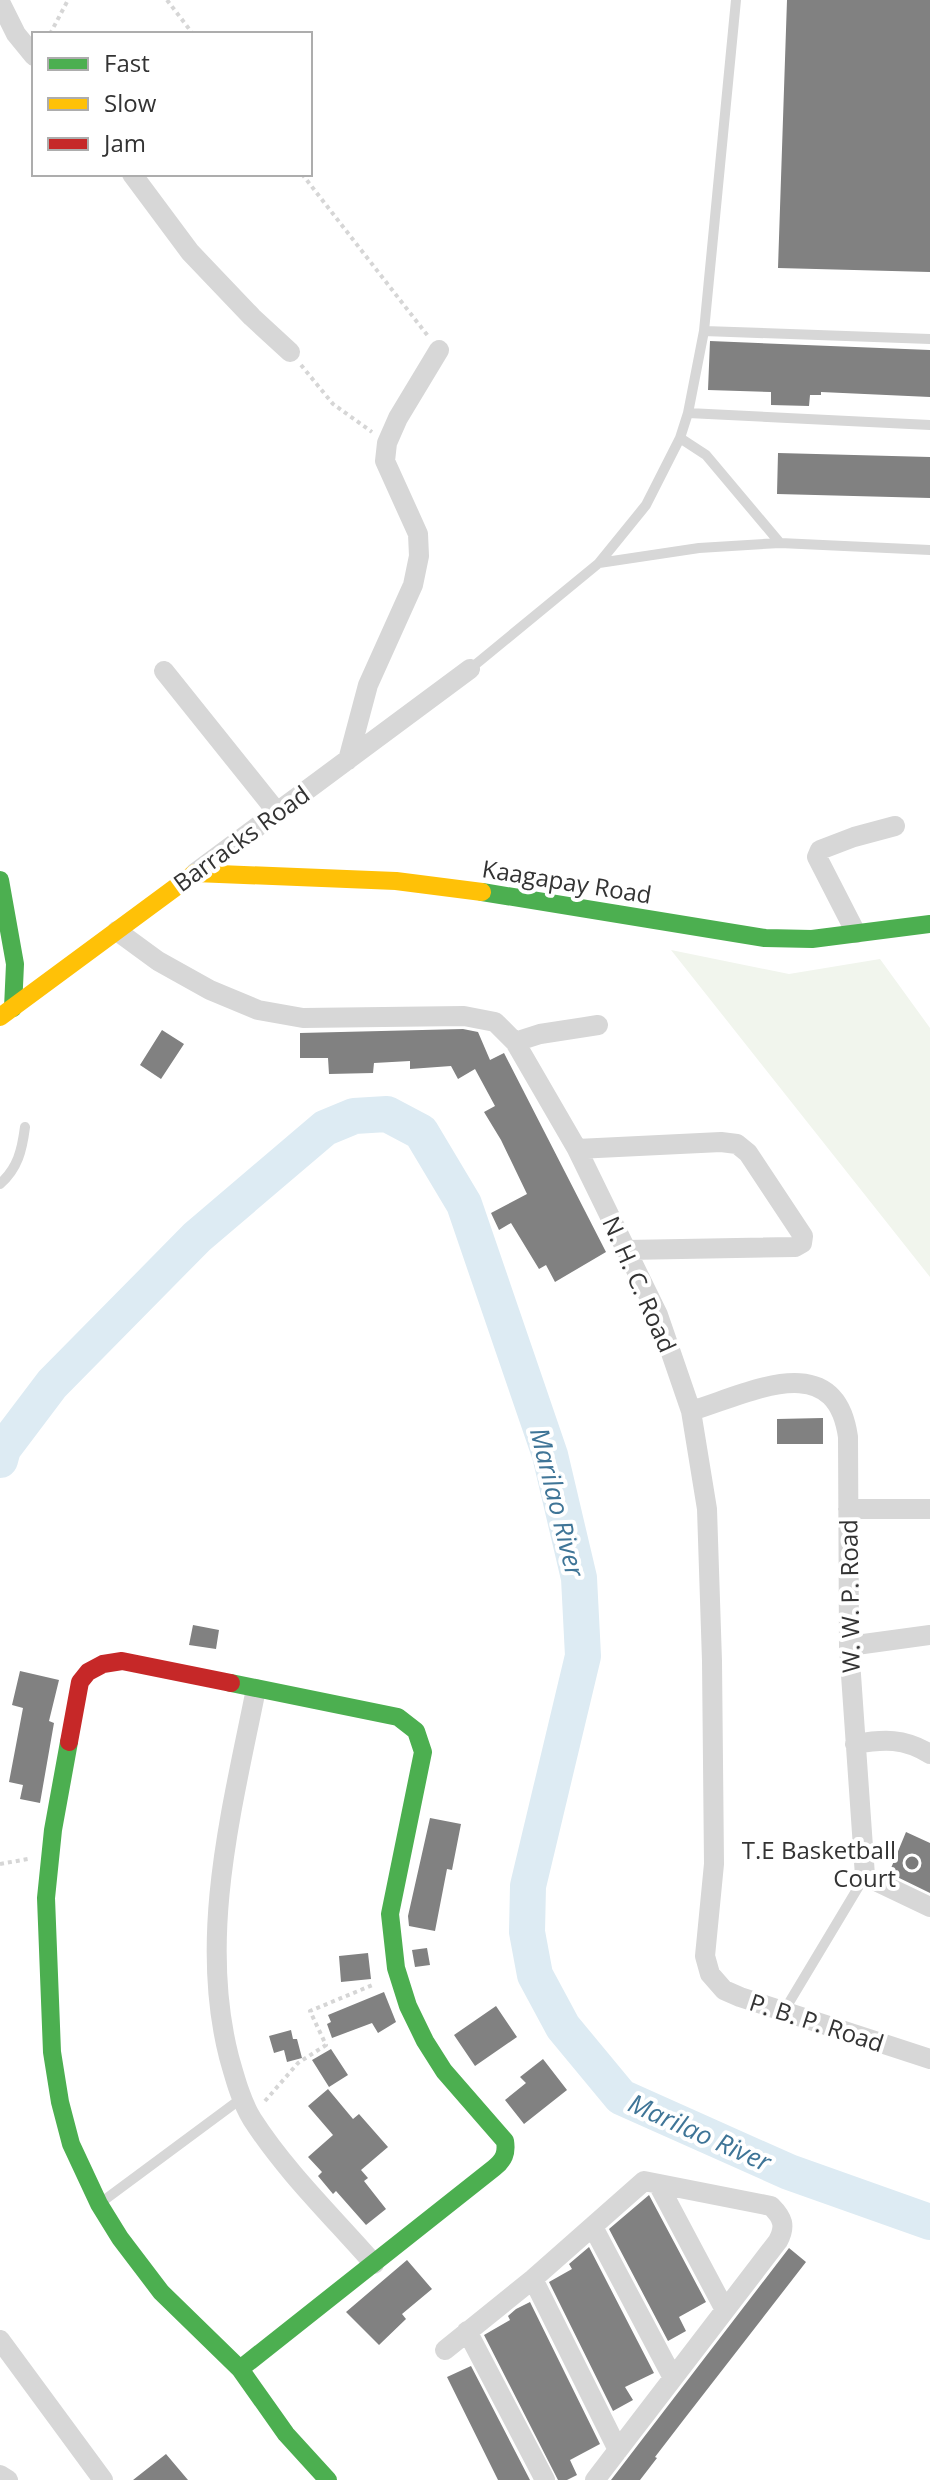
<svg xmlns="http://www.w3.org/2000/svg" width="930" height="2480" viewBox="0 0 930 2480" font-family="'Open Sans',sans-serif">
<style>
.green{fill:#f1f5ed}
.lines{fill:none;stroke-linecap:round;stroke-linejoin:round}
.stream{stroke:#ddebf3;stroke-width:6}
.river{stroke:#ddebf3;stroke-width:36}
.building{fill:#818181}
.path{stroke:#d6d6d6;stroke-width:4;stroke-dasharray:4 4;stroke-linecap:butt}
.lane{stroke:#d7d7d7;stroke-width:10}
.street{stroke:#d7d7d7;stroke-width:20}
.fast{stroke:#4caf50;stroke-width:18}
.slow{stroke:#ffc107;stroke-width:18}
.jam{stroke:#c62828;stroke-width:18}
.poi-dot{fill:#7a7a7a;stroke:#fff;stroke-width:3}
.labels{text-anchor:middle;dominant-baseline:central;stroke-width:8;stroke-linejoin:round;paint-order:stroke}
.street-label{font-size:24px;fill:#333;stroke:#fff}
.poi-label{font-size:24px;fill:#333;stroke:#fff;text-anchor:end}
.water-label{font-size:26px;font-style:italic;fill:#3f7597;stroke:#fff}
</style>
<rect width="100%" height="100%" fill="#fff"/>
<path class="green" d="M671,950L789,974L880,959L930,1028V1277Z"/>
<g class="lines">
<path class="stream" d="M0,1448L3,1449"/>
<path class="river" d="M0,1460L3,1449L52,1384L197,1237L325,1128L354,1116L387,1114L421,1132L464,1204L550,1455L579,1578L583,1656L528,1886L527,1932L535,1975L563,2027L621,2097L789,2172L930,2222"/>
</g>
<path class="building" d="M787,0H930V272L778,268Z
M710,341L930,350V397L821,392V395H810L809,406L771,405V392L708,390Z
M778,453L930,457V498L777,494Z
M463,1029L478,1032L490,1060L504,1053L606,1252L555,1282L546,1265L539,1269L511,1223L499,1230L491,1213L527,1194L501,1140L484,1112L495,1106L475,1069L458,1079L451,1066L410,1069V1061L374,1063L373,1073L329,1074L328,1058H300V1033Z
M162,1030L184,1044L161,1079L140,1065Z
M823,1418V1444H777V1419Z
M193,1625L219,1630L216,1649L189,1645Z
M20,1671L59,1680L49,1721L54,1723L40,1803L20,1799L23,1785L9,1782L23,1708L12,1705Z
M430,1818L461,1824L452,1870L447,1869L435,1931L409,1926L408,1916Z
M906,1832L930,1843V1893L889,1873Z
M427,1948L430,1965L415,1967L412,1950Z
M368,1953L371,1979L341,1982L339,1956Z
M384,1992L396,2022L378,2033L372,2023L332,2038L327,2024L331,2022L328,2015Z
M496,2006L517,2037L475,2066L454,2035Z
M291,2030L293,2039H297L302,2058L287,2062L284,2050L274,2053L269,2036Z
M331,2049L348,2075L329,2087L312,2060Z
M543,2059L567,2090L524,2124L505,2100L526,2083L520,2077Z
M328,2089L353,2119L359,2114L388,2147L361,2170L368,2178L364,2181L386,2209L366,2225L336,2191L333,2194L318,2176L322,2172L308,2157L333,2135L308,2106Z
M649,2195L706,2302L679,2317L686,2331L668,2341L609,2229Z
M589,2247L654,2373L625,2387L633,2400L613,2411L549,2282L572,2269L569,2264Z
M789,2248L806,2262L685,2418L655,2457L657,2458L640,2480H611Z
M407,2260L432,2289L402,2314L406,2319L379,2345L346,2312Z
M530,2302L600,2444L570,2460L577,2475L567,2480H558L484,2335L510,2320L508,2316L516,2309Z
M471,2366L530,2480H498L447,2377Z
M166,2454L188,2480H133Z"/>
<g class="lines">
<path class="path" d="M167,0L193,34
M50,34L68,0
M302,174L428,336
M301,365L333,404L372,432
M0,1864L28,1859
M265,2101L298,2063L326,2045L310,2011L375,1984"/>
<path class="lane" d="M736,0L704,331L688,413L680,438L646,505L599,563L699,548L780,543L930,550
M704,331L930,339
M688,413L930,425
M680,438L706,455L780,543
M470,669L599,563
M0,1184C18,1168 22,1150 25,1127
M784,2011L865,1876
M103,2201L242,2098"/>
<path class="street" d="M0,2L16,34L34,56
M132,174L190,252L252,317L290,352
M164,671L277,812
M348,760L368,685L413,585L419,556L418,534L385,461L387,443L398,418L439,350
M195,873L470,669
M117,931L158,961L210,990L258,1010L303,1018L464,1016L495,1022L515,1042L577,1149L658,1315L691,1411L707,1509L712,1661L714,1864L705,1956L710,1974L724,1990L740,1997L930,2059
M856,933L817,857L820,850L854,837L895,826
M515,1042L540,1034L598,1025
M577,1149L721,1142L737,1144L748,1153L803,1236L802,1243L795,1247L626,1250
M691,1411C748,1394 835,1346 848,1437L849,1646L865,1876L930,1907
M848,1509H930
M849,1646L930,1635
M256,1689C232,1809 198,1936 229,2057C235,2078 241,2101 252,2119C286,2172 333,2217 374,2264
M855,1744C884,1739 904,1738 930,1754
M658,2184L725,2310
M593,2227L673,2378
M533,2279L618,2450
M467,2331L545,2480
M0,2340L103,2480
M445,2350L533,2279L644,2181L771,2206C783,2218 786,2226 778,2241L595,2480
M0,2475L8,2480"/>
<path class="fast" d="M0,880L15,964L13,1008
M482,892L765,938L812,939L930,924
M231,1683L398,1717L416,1731L423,1752L390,1914L396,1968L408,2006L425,2041L444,2071L505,2141C507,2153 504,2160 494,2168L240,2369
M69,1742L53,1830L46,1898L52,2052L60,2102L71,2144L99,2204L120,2238L161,2292L240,2369L286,2434L328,2480"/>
<path class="slow" d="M0,1017L195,873L396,881L482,892"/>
<path class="jam" d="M69,1742L80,1682L88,1672L103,1664L122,1661L231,1683"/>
</g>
<circle class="poi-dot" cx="912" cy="1863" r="8"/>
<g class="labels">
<g class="street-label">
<text transform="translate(241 838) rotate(-36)">Barracks Road</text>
<text transform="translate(567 881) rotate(9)">Kaagapay Road</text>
<text transform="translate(640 1284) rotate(66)">N. H. C. Road</text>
<text transform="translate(849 1596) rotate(-91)">W. W. P. Road</text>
<text transform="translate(817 2022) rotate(18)">P. B. P. Road</text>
</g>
<g class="poi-label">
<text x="896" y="1849">T.E Basketball<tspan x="896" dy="28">Court</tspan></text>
</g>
<g class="water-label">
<text transform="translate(558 1502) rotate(76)">Marilao River</text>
<text transform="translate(700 2132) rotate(24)">Marilao River</text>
</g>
</g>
<rect x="32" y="32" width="280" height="144" fill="#ffffff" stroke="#adadad" stroke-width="2"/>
<rect x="48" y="58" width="40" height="12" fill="#4caf50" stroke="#adadad" stroke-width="2"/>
<text x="104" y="72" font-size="24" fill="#333333">Fast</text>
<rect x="48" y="98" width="40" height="12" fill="#ffc107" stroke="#adadad" stroke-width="2"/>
<text x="104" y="112" font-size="24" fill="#333333">Slow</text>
<rect x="48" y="138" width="40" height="12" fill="#c62828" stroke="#adadad" stroke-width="2"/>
<text x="104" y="152" font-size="24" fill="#333333">Jam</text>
</svg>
